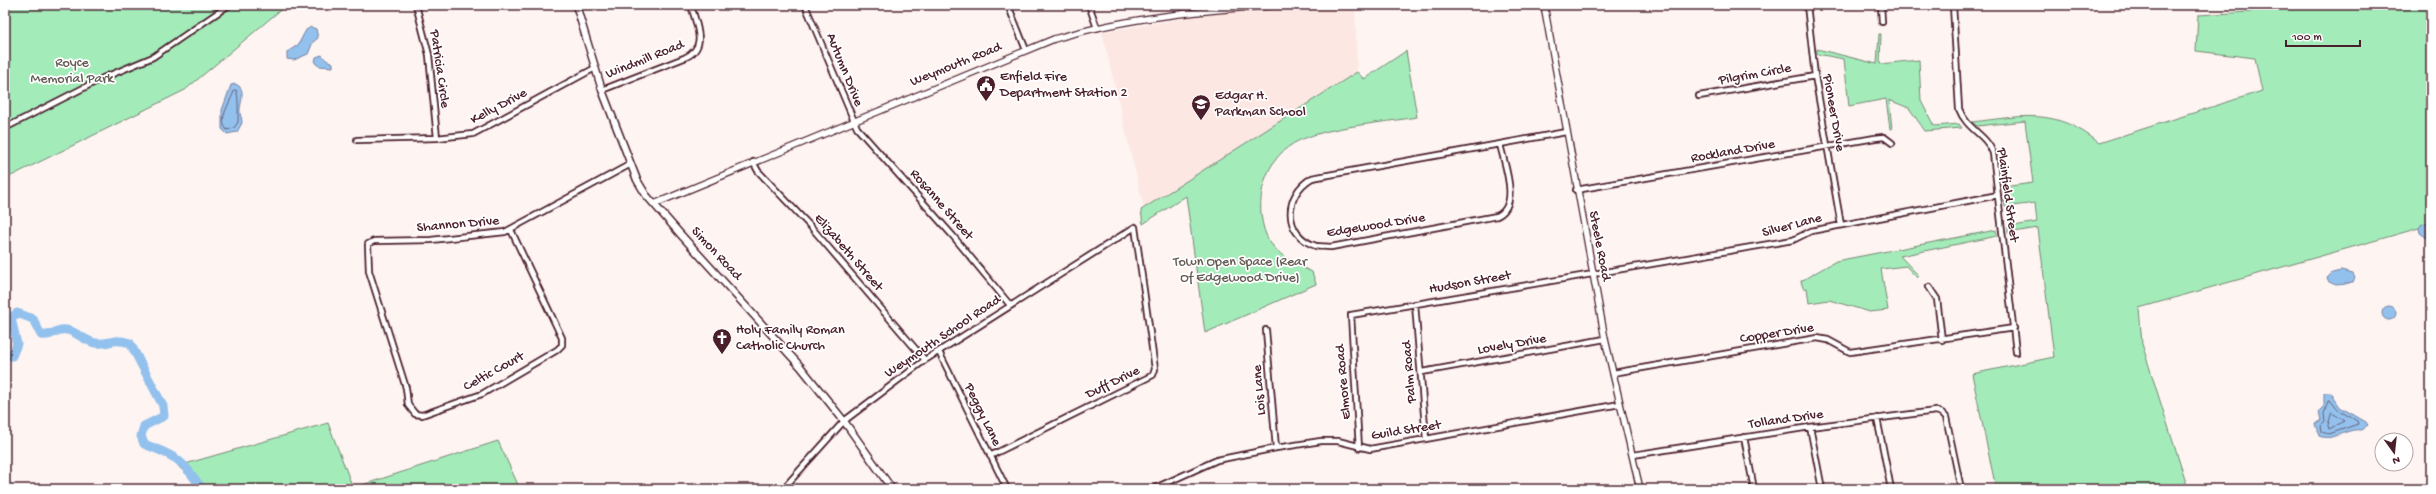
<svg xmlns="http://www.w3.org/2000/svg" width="2436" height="494" viewBox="0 0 2436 494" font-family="'Gochi Hand',sans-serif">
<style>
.built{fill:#fce7e2}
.green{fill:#a3ecba;stroke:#768672}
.water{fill:#93c1ed;stroke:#76809f}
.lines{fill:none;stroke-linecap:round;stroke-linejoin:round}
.shore{stroke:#676079;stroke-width:1}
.river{stroke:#93c1ed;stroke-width:9}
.minor-casing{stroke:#4a1f2b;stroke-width:8}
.tertiary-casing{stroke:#4a1f2b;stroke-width:8}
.secondary-casing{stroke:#4a1f2b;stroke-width:9}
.minor{stroke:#fff;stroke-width:4.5}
.tertiary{stroke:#fff;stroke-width:5.5}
.secondary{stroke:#fff;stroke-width:6}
.labels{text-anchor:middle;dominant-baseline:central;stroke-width:3.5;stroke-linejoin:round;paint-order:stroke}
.street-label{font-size:14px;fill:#4a1f2b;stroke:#fff}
.park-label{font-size:14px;fill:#655c56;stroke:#fff}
.poi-label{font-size:14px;fill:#4a1f2b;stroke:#fff;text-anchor:start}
</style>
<rect width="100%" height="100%" fill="#fef4f2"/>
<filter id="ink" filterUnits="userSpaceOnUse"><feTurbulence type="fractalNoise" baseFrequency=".025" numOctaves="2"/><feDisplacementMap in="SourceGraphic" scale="8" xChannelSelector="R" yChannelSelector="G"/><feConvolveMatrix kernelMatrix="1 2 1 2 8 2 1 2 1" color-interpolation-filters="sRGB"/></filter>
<g filter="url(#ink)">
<path class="built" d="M1355,6L1357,72L1144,208L1102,32L1210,14Z"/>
<path class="green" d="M5,5H282L284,7L185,90L5,179Z
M2266,5H2431V221L2419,228L2139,308L2142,344L2188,489H1996L1972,374L2054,357L2038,228L2008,233V227L2037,222L2035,203L2005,207L2003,187L2033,183L2025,121L1977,126L1972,122C2024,116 2055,107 2099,143L2262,91L2255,58L2196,51L2198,15L2250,12Z
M1879,34H1881L1880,64L1919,60L1921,101L1934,126L1959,124L1962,128L1925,131L1909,108L1889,100L1892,129H1890L1886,99L1849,106L1844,59L1817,54V49L1877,64Z
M1406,51L1417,117C1382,123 1332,126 1300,140C1264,156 1252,203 1267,237C1276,255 1295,264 1312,272L1316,284L1205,333L1186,196L1143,224L1141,210L1357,72L1364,79Z
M1996,230L1997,236L1900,256L1919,276L1917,278L1906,266L1881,269L1888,310L1870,312L1829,300L1809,303L1807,288H1803L1801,281L1836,261Z
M328,423L353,488L498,441L520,489H201L178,466Z"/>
<path class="water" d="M311,27L316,29L318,38L313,42L308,54L294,60L287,59V52L298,45L306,30Z
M322,55L326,60L333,63V67L319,66L315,63L316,57Z
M235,84C248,88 239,104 240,113C241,117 242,119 242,123L237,132L227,134L222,129V110L231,85Z
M2431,221V237L2427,238L2420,233L2419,228L2422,224Z
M2341,271L2353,274L2355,278L2353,283L2336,285L2329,282L2327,278L2332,273Z
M2382 313a7 7 0 1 1 14 0a7 7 0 1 1-14 0Z
M2324,393H2331L2340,407L2366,422L2368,425L2361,430C2345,428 2335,442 2319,436L2315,424L2321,420L2319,412L2324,407Z"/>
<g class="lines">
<path class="shore" d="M236,90C239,95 238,114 238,122L234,128L227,130C217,119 231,102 234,91Z
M2330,400L2338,410L2357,421L2358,424L2329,434L2321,432L2320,426L2325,421L2324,414Z
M2332,413L2345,421L2329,429L2328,426Z"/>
<path class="river" d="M5,355L12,356L17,344L11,318L17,313L33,319L41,335C52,337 53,331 61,330C75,328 84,342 96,343C110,345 111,337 130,343L163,406L164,416L144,426L141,436L144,444C176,456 183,460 202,489"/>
<defs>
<path id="minor" d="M416,5L429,55L437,138
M805,5L857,128L953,236L1010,305
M1008,5L1026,50
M1089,5L1097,28
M1807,5L1815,76L1841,225
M1881,5L1882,22
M1953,5L1959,109C1967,130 1986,134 1993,153L2016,352
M602,90L684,58C709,48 696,25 691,5
M1699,96L1815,76
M5,128L103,78L153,57L229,5
M357,140L437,138L473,134L595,68
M1500,144C1504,164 1521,205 1497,216L1331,247C1327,246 1320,247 1316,246C1282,235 1284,194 1312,178Z
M1500,144L1566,132
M753,162L758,171L812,228L925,360
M1576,190L1875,138L1884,137L1892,143
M511,230L562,338V345L557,350L482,394L422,415L415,414L408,405L406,388L369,271L368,244L374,241L431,240L505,232L629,165
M1929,287L1937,299L1942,340
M1415,304L1426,439
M1266,330L1276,448
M939,352L1007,489
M1422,372L1605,339
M1613,373L1817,338L1828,340L1850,352L2014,328
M1877,418L1891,489
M1810,427L1822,489
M1744,437L1754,489
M1359,448L1351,315L1793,240L1811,231L1998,195
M1633,455L1810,427L1936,411L1942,413L1946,417L1961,489
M783,489L844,421L925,360L1135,227L1155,369L1153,375L990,456
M1153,489L1217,460L1276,448L1321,441H1338L1370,449L1620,404
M1627,489L1640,487"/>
<path id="tertiary" d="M1544,5L1605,339L1640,489
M654,204L1054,39C1128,17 1206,10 1282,5"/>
<path id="secondary" d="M576,5L602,90L637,180L646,195L682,236L800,366L844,421L892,489"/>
</defs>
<use href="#minor" class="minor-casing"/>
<use href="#tertiary" class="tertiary-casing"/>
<use href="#secondary" class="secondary-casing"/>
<use href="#minor" class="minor"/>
<use href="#tertiary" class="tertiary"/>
<use href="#secondary" class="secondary"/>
</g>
</g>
<defs>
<symbol id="civic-pin" viewBox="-11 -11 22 30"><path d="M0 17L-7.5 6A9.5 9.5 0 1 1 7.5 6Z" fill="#4a1f2b" stroke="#fff"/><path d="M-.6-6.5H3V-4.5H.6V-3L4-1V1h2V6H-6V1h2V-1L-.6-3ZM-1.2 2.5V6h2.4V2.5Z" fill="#fff"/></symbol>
<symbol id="school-pin" viewBox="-11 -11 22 30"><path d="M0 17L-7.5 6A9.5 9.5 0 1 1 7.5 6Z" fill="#4a1f2b" stroke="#fff"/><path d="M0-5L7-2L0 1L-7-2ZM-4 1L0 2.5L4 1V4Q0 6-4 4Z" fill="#fff"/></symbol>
<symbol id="church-pin" viewBox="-11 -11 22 30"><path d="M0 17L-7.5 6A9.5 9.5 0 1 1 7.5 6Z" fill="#4a1f2b" stroke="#fff"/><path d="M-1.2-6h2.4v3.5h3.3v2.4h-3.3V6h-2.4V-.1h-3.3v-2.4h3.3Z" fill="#fff"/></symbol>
</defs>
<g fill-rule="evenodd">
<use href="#civic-pin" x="975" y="74" width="22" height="30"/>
<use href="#school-pin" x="1190" y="93" width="22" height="30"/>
<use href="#church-pin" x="711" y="327" width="22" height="30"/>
</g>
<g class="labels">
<g class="street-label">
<text transform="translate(645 60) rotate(-22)">Windmill Road</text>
<text transform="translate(956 65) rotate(-22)">Weymouth Road</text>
<text transform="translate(439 69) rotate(82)">Patricia Circle</text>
<text transform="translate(844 70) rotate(68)">Autumn Drive</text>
<text transform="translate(1755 75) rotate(-10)">Pilgrim Circle</text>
<text transform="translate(499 107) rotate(-28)">Kelly Drive</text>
<text transform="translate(1833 113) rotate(80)">Pioneer Drive</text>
<text transform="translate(1733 152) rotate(-10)">Rockland Drive</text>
<text transform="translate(2007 195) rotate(82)">Plainfield Street</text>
<text transform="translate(941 205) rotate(49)">Rosanne Street</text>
<text transform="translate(458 225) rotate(-5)">Shannon Drive</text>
<text transform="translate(1376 226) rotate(-9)">Edgewood Drive</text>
<text transform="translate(1792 226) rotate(-15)">Silver Lane</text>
<text transform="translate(1599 246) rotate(79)">Steele Road</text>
<text transform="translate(848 253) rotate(49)">Elizabeth Street</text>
<text transform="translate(716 254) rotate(47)">Simon Road</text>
<text transform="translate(1470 283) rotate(-10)">Hudson Street</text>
<text transform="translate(1777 334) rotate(-9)">Copper Drive</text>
<text transform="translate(943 337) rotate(-34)">Weymouth School Road</text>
<text transform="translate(1512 345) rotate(-10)">Lovely Drive</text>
<text transform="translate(494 372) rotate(-29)">Celtic Court</text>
<text transform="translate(1410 372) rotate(-95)">Palm Road</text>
<text transform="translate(1344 382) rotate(-95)">Elmore Road</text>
<text transform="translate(1113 383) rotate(-26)">Duff Drive</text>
<text transform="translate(1260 390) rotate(-95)">Lois Lane</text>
<text transform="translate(982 415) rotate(64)">Peggy Lane</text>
<text transform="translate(1786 420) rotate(-8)">Tolland Drive</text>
<text transform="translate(1406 431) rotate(-9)">Guild Street</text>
</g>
<g class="park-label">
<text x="72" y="63">Royce<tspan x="72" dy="16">Memorial Park</tspan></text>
<text x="1240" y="262">Town Open Space (Rear<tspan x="1240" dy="16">Of Edgewood Drive)</tspan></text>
</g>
<g class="poi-label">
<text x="1000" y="77">Enfield Fire<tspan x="1000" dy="16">Department Station 2</tspan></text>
<text x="1215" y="96">Edgar H.<tspan x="1215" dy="16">Parkman School</tspan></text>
<text x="736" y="330">Holy Family Roman<tspan x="736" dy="16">Catholic Church</tspan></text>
</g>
</g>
<rect width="2436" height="494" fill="none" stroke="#fff" stroke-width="20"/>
<rect x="10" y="10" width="2416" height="474" fill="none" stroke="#4a1f2b" stroke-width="1.5" filter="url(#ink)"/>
<g transform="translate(2394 452) rotate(165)"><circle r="19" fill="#ffffff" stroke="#b7a5aa"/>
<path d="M0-3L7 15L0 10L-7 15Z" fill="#4a1f2b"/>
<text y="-6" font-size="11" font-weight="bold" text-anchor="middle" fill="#4a1f2b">N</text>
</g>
<path d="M2286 40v6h74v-6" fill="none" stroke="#4a1f2b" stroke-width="2"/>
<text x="2292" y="40" font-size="12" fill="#4a1f2b" stroke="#ffffff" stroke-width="3" paint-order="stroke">100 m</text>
</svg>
